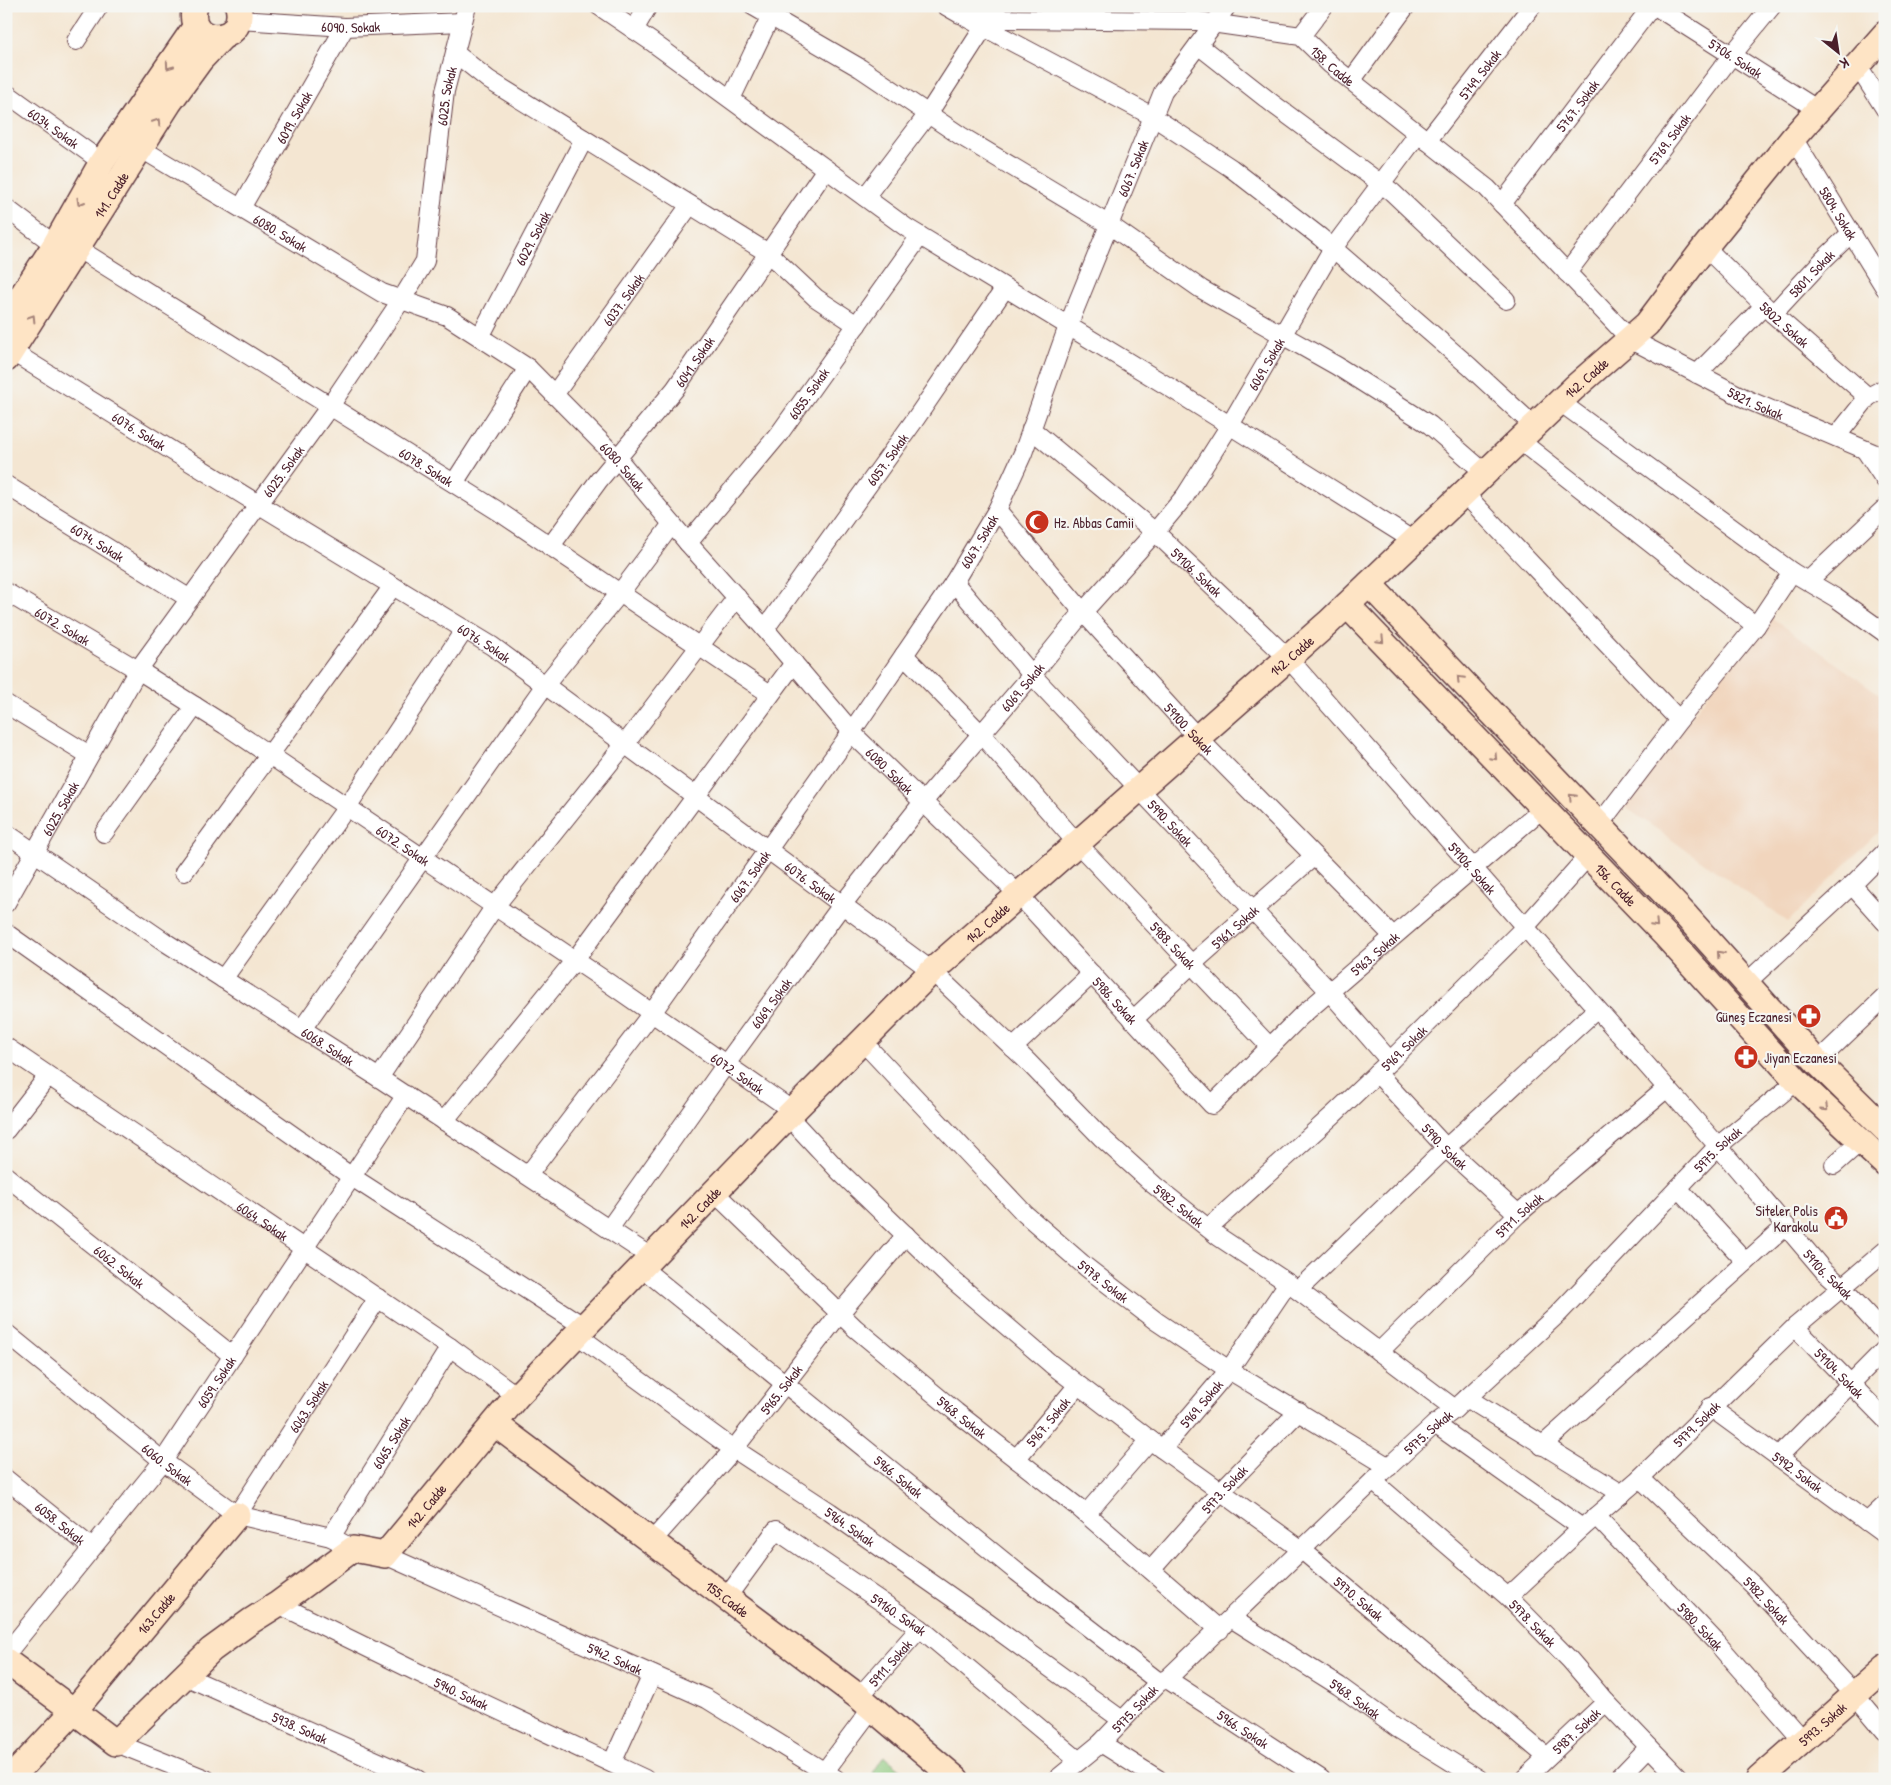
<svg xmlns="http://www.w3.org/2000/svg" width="1891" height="1785" viewBox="0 0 1891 1785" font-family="'Patrick Hand',sans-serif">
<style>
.built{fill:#f1d5bd}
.green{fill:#8ec97e;stroke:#6c7454}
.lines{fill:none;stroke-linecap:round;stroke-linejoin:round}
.street-casing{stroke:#643d44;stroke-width:20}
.secondary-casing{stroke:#643d44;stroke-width:28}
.street{stroke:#fff;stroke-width:18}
.secondary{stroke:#fee4c5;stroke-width:25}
.oneway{stroke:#a48278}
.labels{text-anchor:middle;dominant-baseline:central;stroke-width:4.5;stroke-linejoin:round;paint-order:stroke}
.street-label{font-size:14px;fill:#4a1f2b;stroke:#f6f6f2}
.poi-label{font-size:14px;fill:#4a1f2b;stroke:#f6f6f2;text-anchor:start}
</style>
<rect width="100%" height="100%" fill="#f6f6f2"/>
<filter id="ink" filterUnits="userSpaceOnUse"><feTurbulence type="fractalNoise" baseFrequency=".02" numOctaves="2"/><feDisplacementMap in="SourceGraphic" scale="10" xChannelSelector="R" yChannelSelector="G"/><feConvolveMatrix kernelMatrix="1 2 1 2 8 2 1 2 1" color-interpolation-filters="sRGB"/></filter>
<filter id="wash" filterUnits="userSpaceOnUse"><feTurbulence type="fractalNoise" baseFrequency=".0096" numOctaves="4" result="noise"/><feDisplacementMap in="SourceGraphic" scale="20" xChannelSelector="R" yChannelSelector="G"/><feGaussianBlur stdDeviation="1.12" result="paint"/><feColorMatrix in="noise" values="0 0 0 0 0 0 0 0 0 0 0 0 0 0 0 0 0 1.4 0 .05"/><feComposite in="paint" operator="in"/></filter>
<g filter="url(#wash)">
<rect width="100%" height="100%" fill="#f4e6d2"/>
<path class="built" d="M1768,615L1885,698V825L1788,922L1624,806Z"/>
<path class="green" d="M884,1756L913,1779H881L873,1773Z"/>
</g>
<g filter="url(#ink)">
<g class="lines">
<defs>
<g id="street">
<path d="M599,6L652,42L907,228L1169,387L1414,541"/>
<path d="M753,6L860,68L961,136L1108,224L1201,289L1337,366L1430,425L1485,473"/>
<path id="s1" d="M946,6L960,14L1005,19L1198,21L1301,36L1331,65L1487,188L1630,339L1748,400L1885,458"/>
<path id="s2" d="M1655,6L1818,110"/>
<path d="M967,18L1152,116L1231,168L1320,237L1469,366L1534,426"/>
<path id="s3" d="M239,20L345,27L463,22"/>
<path d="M634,30L648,6"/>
<path d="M1301,36L1324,6"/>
<path d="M76,41L99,6"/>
<path d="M1198,45L1273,104L1392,192L1506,300"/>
<path d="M455,53L489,80L768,253L816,298L857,325"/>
<path d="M1857,65L1885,109"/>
<path d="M1351,81L1406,6"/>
<path id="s4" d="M6,93L102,162"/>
<path d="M731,99L775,7"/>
<path id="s5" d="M1793,138L1885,288"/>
<path id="s6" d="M1427,141L1532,6"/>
<path id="s7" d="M140,148L382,293L447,316L528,368L617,458L688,543L765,629L858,739L1018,894L1212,1105L1300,1017L1543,808"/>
<path d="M865,197L928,114L984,27"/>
<path id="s8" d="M1502,204L1652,6"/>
<path d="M6,208L55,245"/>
<path id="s9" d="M241,208L345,27"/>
<path id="s10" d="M1705,247L1773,314L1868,397L1836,437"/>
<path id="s11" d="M77,248L498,511L770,694"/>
<path id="s12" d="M1567,273L1732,55L1772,6"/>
<path id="s13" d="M1773,314L1823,260L1851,233"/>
<path id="s14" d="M480,337L584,139"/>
<path id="s15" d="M11,351L258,504L492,646L932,971L1027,1061L1101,1137L1154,1185L1219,1237L1288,1283L1455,1409"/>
<path d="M1697,374L1764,306"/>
<path id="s16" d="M554,395L690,205"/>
<path d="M1868,397L1885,388"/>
<path d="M1560,402L1792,572L1836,598L1885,633"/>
<path id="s17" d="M1031,429L1155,532L1288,658L1718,1146L1823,1270L1841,1286L1885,1334"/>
<path d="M1519,440L1756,626"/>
<path d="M1865,450L1885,480"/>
<path d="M454,483L528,368"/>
<path id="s18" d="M6,485L190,599"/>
<path d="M1464,493L1679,720"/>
<path id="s19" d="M997,510L1083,612L1197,737L1393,936"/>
<path id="s20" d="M688,543L779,434L920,236"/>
<path id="s21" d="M550,547L599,480L675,389L826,169"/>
<path d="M1808,581L1885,508"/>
<path id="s22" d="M954,582L1032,675L1329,991L1390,1061"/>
<path id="s23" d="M6,592L138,670L225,725L600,977L793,1111"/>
<path id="s24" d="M765,629L914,421L1005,288"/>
<path id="s25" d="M904,655L981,734L1077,843L1270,1047"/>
<path d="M6,704L89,755"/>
<path d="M1599,825L1679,720L1756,626L1792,572"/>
<path id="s26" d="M6,833L165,942L379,1078L651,1257"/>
<path d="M104,833L195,706"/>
<path d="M184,872L393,586"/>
<path d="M1852,885L1885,922"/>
<path id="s27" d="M6,903L138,670L330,406L402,299L425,261L445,91L467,6"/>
<path d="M6,933L352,1177L583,1326"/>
<path d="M223,979L347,807L465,629"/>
<path d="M1746,983L1852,885L1885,852"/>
<path id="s28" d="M1133,1020L1192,964L1314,856"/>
<path d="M302,1029L545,685L620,593L672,524"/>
<path id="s29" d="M862,1041L1025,1214L1086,1267L1156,1321L1229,1370L1389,1467"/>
<path id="s30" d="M6,1047L450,1347L517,1396"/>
<path d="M1013,1048L1092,974"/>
<path d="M1817,1062L1885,997"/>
<path id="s31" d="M1377,1073L1448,1150L1518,1214"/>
<path d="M379,1078L495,906L625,744L737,597"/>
<path id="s32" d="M788,1116L839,1171L947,1275L1051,1364L1162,1449L1302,1550L1547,1757"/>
<path d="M444,1121L575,960L794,663"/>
<path d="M6,1130L48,1076"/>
<path d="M1834,1165L1861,1141"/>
<path id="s33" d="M528,1175L652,1013L852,731L954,582L997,510L1023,453L1068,326L1163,92L1227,6"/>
<path id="s34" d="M6,1176L233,1356"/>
<path d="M1678,1188L1746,1262"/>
<path id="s35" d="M714,1192L855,1328L956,1412L1079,1508L1220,1630"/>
<path id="s36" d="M1208,1228L1333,1115L1390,1061L1525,927L1589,855"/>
<path id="s37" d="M609,1229L726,1064L842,905L923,802L1032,675L1083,612L1155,532L1185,496L1230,425L1333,248L1418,134"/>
<path id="s38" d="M641,1267L1017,1572L1159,1682"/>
<path d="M1298,1290L1446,1148L1597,1009"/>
<path id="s39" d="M1795,1327L1885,1419"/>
<path id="s40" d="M6,1333L163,1461L237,1515L331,1537L353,1549"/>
<path id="s41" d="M576,1334L725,1443L830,1512L977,1615L1122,1720"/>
<path id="s42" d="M1379,1352L1518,1214L1667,1088"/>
<path d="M1467,1398L1622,1494"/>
<path id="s43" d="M1710,1407L1885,1535"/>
<path d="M1435,1424L1582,1528"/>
<path d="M1542,1446L1786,1226"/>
<path id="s44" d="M1162,1449L1229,1370L1288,1283"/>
<path d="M1778,1457L1885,1349"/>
<path id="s45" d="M1016,1459L1078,1385"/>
<path id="s46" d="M1640,1478L1754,1586L1854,1694L1885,1731"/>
<path id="s47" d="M6,1479L92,1548"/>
<path id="s48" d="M1373,1481L1508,1597L1570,1660L1606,1702L1680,1779"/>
<path d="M1086,1514L1150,1440"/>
<path id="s49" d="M237,1515L378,1298"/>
<path id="s50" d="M1596,1516L1716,1642L1803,1741"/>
<path d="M1867,1522L1885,1505"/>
<path id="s51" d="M331,1537L450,1347"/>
<path id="s52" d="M652,1541L734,1449L840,1313L906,1235"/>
<path id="s53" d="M385,1555L707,1699L836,1779"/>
<path id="s54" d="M1151,1570L1221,1491L1299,1411"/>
<path id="s55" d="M727,1597L776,1530L920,1628L1079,1761"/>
<path id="s56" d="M1508,1597L1582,1528L1640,1478L1795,1327L1885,1251"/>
<path id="s57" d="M278,1604L417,1672L645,1779"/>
<path id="s58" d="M1231,1618L1339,1686L1397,1728L1479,1779"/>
<path id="s59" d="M6,1654L163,1461L406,1095"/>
<path id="s60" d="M185,1676L417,1779"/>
<path id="s61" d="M1167,1679L1321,1779"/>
<path id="s62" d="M859,1697L920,1628"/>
<path d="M116,1743L206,1779"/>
<path d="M1101,1743L1158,1779"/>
<path d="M612,1763L652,1675"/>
<path d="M819,1779L872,1708"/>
<path id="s63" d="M1057,1779L1101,1743L1159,1682L1167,1679L1373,1481L1435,1424L1455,1409L1558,1314L1718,1146L1797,1081"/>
<path id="s64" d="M1524,1779L1606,1702"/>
<path d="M1618,1779L1649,1747"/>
</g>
<g id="secondary">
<path d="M195,6C183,46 248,48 238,6"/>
<path d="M6,320L55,245L102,162L196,26"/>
<path id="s65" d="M6,359L169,103L201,59L223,36"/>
<path d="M1369,584L1687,917L1817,1062L1885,1129"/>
<path id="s66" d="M1347,605L1666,936L1797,1081L1885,1164"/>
<path id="s67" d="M495,1424L859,1697L956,1779"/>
<path id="s68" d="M6,1661L74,1711L237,1515"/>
<path id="s69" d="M10,1779L74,1711L116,1743L211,1650L251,1621L278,1604L353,1549L385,1555L517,1396L788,1116L932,971L1328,623L1574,388L1647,324L1705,247L1793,138L1885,34"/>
<path id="s70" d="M1759,1779L1885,1668"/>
</g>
</defs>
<use href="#street" class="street-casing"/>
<use href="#secondary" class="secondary-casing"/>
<use href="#street" class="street"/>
<use href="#secondary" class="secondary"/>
</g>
<defs><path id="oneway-chevron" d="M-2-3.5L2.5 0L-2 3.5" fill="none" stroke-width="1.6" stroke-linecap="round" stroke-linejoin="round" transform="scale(1.25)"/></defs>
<g class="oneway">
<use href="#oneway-chevron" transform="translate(169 66) rotate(125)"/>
<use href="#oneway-chevron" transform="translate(157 122) rotate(-58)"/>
<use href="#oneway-chevron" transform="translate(80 202) rotate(120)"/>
<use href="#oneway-chevron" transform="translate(32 318) rotate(-58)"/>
<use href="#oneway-chevron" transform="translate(1381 640) rotate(46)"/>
<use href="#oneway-chevron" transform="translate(1460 679) rotate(-134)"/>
<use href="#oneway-chevron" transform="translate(1494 757) rotate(46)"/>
<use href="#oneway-chevron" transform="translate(1572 797) rotate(-134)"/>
<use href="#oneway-chevron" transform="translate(1655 924) rotate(46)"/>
<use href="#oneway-chevron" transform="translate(1720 954) rotate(-132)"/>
<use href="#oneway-chevron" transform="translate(1825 1108) rotate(43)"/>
</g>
</g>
<defs>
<symbol id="mosque-disc" viewBox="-11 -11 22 22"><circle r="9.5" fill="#c8321e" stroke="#f6f6f2"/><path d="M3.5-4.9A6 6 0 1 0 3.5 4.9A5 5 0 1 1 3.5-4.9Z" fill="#fff"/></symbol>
<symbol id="pharmacy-disc" viewBox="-11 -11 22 22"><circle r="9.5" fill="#c8321e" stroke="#f6f6f2"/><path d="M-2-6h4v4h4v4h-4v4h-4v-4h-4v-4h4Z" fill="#fff"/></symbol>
<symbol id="civic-disc" viewBox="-11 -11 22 22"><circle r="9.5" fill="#c8321e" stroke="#f6f6f2"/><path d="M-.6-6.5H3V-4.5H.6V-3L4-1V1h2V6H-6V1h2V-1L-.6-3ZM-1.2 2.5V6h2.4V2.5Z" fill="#fff"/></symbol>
</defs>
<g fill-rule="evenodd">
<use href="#mosque-disc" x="1023" y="508" width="28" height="28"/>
<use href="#pharmacy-disc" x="1795" y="1002" width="28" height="28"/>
<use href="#pharmacy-disc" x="1732" y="1043" width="28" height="28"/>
<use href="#civic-disc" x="1822" y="1204" width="28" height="28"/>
</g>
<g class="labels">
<g class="street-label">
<text stroke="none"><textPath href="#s3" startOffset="112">6090. Sokak</textPath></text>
<text stroke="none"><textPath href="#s2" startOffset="96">5706. Sokak</textPath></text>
<text stroke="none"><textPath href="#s1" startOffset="402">158. Cadde</textPath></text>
<text stroke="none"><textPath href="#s6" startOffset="85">5749. Sokak</textPath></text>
<text stroke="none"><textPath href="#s27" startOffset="934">6025. Sokak</textPath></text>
<text stroke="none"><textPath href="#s8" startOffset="124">5767. Sokak</textPath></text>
<text stroke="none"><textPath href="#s9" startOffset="105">6019. Sokak</textPath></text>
<text stroke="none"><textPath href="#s4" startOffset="59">6034. Sokak</textPath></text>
<text stroke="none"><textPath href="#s12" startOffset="169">5769. Sokak</textPath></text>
<text stroke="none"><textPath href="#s33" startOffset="1182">6067. Sokak</textPath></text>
<text stroke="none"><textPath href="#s65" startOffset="195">141. Cadde</textPath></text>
<text stroke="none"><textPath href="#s5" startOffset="88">5804. Sokak</textPath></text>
<text stroke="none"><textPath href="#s7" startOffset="164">6080. Sokak</textPath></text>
<text stroke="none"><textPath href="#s14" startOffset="112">6029. Sokak</textPath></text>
<text stroke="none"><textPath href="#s13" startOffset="56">5801. Sokak</textPath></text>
<text stroke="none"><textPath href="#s16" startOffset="118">6037. Sokak</textPath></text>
<text stroke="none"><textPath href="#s10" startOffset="111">5802. Sokak</textPath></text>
<text stroke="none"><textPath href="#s21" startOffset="235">6041. Sokak</textPath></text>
<text stroke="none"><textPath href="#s37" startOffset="1088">6069. Sokak</textPath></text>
<text stroke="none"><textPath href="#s69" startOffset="2170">142. Cadde</textPath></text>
<text stroke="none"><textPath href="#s20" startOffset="192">6055. Sokak</textPath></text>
<text stroke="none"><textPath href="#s1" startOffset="948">5821. Sokak</textPath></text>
<text stroke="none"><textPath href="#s15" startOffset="151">6076. Sokak</textPath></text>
<text stroke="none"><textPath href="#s24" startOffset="209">6057. Sokak</textPath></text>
<text stroke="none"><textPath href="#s11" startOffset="412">6078. Sokak</textPath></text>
<text stroke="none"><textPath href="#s7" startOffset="584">6080. Sokak</textPath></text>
<text stroke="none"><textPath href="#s27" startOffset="514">6025. Sokak</textPath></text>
<text stroke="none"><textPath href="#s18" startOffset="108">6074. Sokak</textPath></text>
<text stroke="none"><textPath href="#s33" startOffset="778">6067. Sokak</textPath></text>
<text stroke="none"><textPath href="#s17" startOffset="219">59106. Sokak</textPath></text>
<text stroke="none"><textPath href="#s23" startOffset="66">6072. Sokak</textPath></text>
<text stroke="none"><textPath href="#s15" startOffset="556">6076. Sokak</textPath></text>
<text stroke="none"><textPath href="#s69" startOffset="1765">142. Cadde</textPath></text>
<text stroke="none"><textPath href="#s37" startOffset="682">6069. Sokak</textPath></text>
<text stroke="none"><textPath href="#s19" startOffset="291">59100. Sokak</textPath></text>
<text stroke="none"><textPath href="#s7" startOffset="989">6080. Sokak</textPath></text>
<text stroke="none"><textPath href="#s27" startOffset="109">6025. Sokak</textPath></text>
<text stroke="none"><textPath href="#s22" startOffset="324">5990. Sokak</textPath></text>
<text stroke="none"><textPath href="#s23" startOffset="471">6072. Sokak</textPath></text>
<text stroke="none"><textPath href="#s17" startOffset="624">59106. Sokak</textPath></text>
<text stroke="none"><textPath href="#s33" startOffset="372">6067. Sokak</textPath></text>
<text stroke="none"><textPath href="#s15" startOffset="961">6076. Sokak</textPath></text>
<text stroke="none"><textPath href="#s66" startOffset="388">156. Cadde</textPath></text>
<text stroke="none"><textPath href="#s69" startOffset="1360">142. Cadde</textPath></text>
<text stroke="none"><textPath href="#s28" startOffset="138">5961. Sokak</textPath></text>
<text stroke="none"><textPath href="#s25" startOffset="396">5988. Sokak</textPath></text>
<text stroke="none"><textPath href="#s7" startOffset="1676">5963. Sokak</textPath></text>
<text stroke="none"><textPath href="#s7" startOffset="1311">5986. Sokak</textPath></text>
<text stroke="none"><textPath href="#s37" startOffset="278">6069. Sokak</textPath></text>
<text stroke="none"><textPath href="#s26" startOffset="386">6068. Sokak</textPath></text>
<text stroke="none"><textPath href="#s36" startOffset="266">5969. Sokak</textPath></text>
<text stroke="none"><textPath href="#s23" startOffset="876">6072. Sokak</textPath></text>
<text stroke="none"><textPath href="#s31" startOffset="100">5990. Sokak</textPath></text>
<text stroke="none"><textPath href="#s63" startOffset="914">5975. Sokak</textPath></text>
<text stroke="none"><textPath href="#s15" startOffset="1452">5982. Sokak</textPath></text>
<text stroke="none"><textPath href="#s69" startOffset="955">142. Cadde</textPath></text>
<text stroke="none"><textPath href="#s42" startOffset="196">5971. Sokak</textPath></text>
<text stroke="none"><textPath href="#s30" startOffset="310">6064. Sokak</textPath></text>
<text stroke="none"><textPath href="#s34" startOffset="145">6062. Sokak</textPath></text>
<text stroke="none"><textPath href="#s17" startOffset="1164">59106. Sokak</textPath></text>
<text stroke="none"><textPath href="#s29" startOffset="341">5978. Sokak</textPath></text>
<text stroke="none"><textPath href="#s39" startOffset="64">59104. Sokak</textPath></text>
<text stroke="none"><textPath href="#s59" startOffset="344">6059. Sokak</textPath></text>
<text stroke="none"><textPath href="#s52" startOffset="199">5965. Sokak</textPath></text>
<text stroke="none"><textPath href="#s44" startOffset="60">5969. Sokak</textPath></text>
<text stroke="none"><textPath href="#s49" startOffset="130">6063. Sokak</textPath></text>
<text stroke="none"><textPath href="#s35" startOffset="335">5968. Sokak</textPath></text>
<text stroke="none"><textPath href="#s45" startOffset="49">5967. Sokak</textPath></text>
<text stroke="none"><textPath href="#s56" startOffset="256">5979. Sokak</textPath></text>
<text stroke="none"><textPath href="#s63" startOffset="509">5975. Sokak</textPath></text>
<text stroke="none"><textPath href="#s51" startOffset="112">6065. Sokak</textPath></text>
<text stroke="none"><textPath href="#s40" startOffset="208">6060. Sokak</textPath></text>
<text stroke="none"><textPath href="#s43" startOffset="109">5992. Sokak</textPath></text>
<text stroke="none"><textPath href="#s38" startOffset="332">5966. Sokak</textPath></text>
<text stroke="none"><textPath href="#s54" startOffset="109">5973. Sokak</textPath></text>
<text stroke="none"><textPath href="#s69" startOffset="550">142. Cadde</textPath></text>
<text stroke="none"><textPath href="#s47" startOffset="70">6058. Sokak</textPath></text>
<text stroke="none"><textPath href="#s41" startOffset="335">5964. Sokak</textPath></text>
<text stroke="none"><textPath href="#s67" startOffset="291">155.Cadde</textPath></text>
<text stroke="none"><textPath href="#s32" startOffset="749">5970. Sokak</textPath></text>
<text stroke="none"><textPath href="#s46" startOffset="176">5982. Sokak</textPath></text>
<text stroke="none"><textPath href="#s68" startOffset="212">163.Cadde</textPath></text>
<text stroke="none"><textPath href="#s55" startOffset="232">59160. Sokak</textPath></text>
<text stroke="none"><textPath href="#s48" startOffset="214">5978. Sokak</textPath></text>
<text stroke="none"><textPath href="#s50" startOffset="152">5980. Sokak</textPath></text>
<text stroke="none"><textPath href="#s53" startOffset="252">5942. Sokak</textPath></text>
<text stroke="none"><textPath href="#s62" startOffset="46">5911. Sokak</textPath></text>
<text stroke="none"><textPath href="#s57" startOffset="204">5940. Sokak</textPath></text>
<text stroke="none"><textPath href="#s58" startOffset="148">5968. Sokak</textPath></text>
<text stroke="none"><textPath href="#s63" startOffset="105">5975. Sokak</textPath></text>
<text stroke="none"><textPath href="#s70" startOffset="84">5993. Sokak</textPath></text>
<text stroke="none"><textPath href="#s60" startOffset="126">5938. Sokak</textPath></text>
<text stroke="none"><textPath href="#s61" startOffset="91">5966. Sokak</textPath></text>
<text stroke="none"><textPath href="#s64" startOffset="71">5987. Sokak</textPath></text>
</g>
<g class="poi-label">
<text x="1054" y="522">Hz. Abbas Camii</text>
<text x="1792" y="1016" text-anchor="end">Güneş Eczanesi</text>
<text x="1764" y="1057">Jiyan Eczanesi</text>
<text x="1818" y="1210" text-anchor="end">Siteler Polis<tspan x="1818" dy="16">Karakolu</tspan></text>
</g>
</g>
<rect width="1891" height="1785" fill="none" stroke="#f6f6f2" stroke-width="25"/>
<g transform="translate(1838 52) rotate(150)" stroke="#f6f6f2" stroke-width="4" paint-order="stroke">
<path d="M0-4L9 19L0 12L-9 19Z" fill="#4a1f2b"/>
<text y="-8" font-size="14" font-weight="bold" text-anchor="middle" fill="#4a1f2b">K</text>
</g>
</svg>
